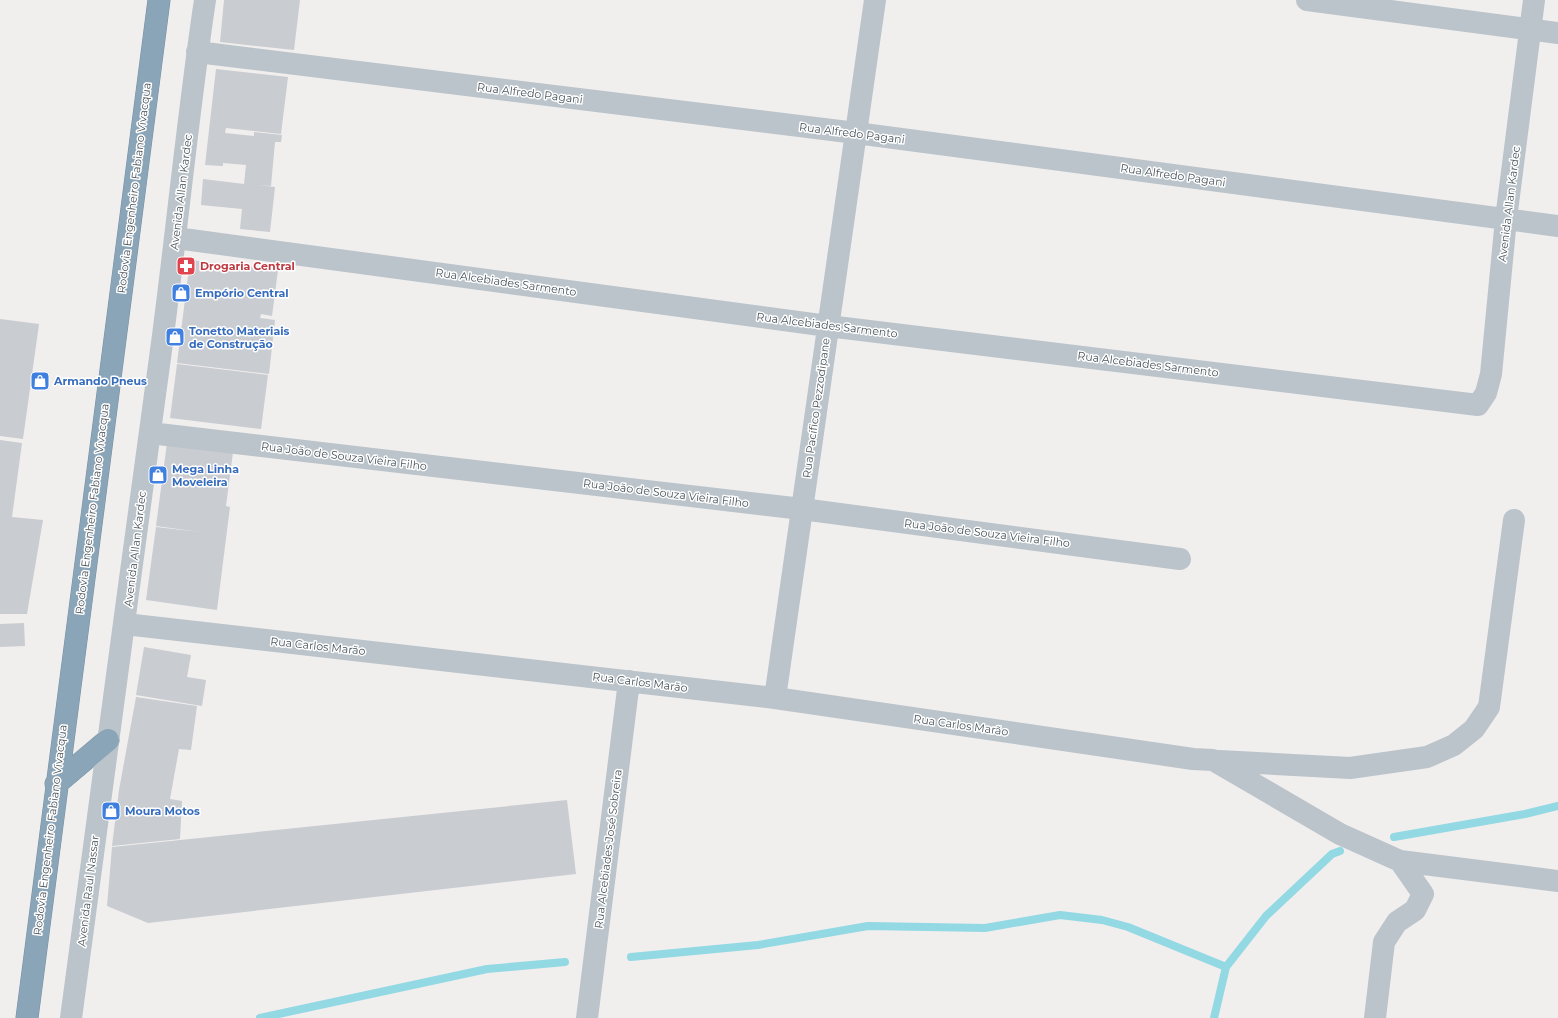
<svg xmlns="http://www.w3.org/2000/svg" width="1558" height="1018" viewBox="0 0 1558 1018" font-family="Montserrat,sans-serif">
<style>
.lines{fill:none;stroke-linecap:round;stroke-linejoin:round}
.stream{stroke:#92d9e3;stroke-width:8}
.building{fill:#c9ccd0}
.highway-casing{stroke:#7690a4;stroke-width:23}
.minor{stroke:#bbc4ca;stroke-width:22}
.highway{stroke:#8aa4b8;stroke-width:22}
.labels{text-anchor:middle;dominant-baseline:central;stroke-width:3;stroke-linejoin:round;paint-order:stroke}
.street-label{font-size:11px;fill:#48535a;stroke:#fff}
.health-label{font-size:11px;font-weight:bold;fill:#be3a42;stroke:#fff;text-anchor:start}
.shop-label{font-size:11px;font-weight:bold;fill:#366cbe;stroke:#fff;text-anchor:start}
</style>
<rect width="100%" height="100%" fill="#f1eeee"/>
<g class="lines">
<path class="stream" d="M1394,837L1525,814L1558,806
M631,957L758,945L868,926L985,928L1060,915L1102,920L1128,927L1226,967
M260,1018L487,969L565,962
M1214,1018L1226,967L1266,916L1332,854L1340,851"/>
</g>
<path class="building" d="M224,0H300L294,50L220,42Z
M216,69L288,77L281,134L226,128L225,133L254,136V132L282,135L281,142H275L271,186L258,185L275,187L270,232L240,229L242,209L201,205L203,179L244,184L246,165L223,163V166L205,165Z
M190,260L278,270L272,316L261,314L260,318L275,320L269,374L177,363Z
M0,319L39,324L23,439L0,436Z
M177,364L268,375L261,429L170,418Z
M0,440L22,443L12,517L43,520L27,614H0Z
M167,443L233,452L226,506L230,507L217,610L146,600L156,527L200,532L156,526Z
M24,623L25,646L0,647V624Z
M144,647L191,655L187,677L206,680L202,706L136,695Z
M136,697L197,706L191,750L179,749L170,799L182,801L180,839L112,846L119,790Z
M567,800L576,874L148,923L107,906L112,847Z"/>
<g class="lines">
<defs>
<path id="highway" d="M56,784L108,740
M27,1018L159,0"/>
</defs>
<use href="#highway" class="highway-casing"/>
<path class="minor" d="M1307,0L1558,33
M197,52L856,133L1558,226
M176,238L828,326L1478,405L1486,393L1491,374L1506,219L1534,0
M150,433L802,509L1180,559
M125,624L775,698L1193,759L1213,760L1340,834L1400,861L1558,881
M775,698L875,0
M1219,761L1350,768L1427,757L1454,745L1474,729L1489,707L1514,520
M71,1018C100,793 132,568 162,343C177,229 188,114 205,0
M587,1018L629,681
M1375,1018L1384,942L1397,922L1415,910L1423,894L1400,861"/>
<use href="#highway" class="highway"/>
</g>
<defs>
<symbol id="pharmacy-square" viewBox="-11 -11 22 22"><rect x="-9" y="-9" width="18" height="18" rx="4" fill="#e0444e" stroke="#fff"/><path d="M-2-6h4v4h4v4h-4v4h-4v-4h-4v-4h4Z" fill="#fff"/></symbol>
<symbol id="shop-square" viewBox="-11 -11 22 22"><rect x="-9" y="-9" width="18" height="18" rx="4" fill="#3f7fe0" stroke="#fff"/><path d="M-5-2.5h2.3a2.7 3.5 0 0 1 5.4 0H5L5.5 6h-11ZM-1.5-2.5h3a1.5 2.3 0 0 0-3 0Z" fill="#fff"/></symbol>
</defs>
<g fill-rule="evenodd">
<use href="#pharmacy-square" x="175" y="255" width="22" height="22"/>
<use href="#shop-square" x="170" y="282" width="22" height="22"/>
<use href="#shop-square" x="164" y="326" width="22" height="22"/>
<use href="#shop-square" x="29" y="370" width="22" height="22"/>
<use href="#shop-square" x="147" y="464" width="22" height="22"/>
<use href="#shop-square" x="100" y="800" width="22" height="22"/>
</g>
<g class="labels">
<g class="street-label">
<text transform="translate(530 93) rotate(7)">Rua Alfredo Pagani</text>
<text transform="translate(852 133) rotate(7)">Rua Alfredo Pagani</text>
<text transform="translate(1173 175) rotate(8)">Rua Alfredo Pagani</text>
<text transform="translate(134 188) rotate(-83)">Rodovia Engenheiro Fabiano Vivacqua</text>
<text transform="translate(181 192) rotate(-83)">Avenida Allan Kardec</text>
<text transform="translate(1509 204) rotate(-83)">Avenida Allan Kardec</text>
<text transform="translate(506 282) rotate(8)">Rua Alcebiades Sarmento</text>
<text transform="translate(827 325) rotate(7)">Rua Alcebiades Sarmento</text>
<text transform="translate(1148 364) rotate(7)">Rua Alcebiades Sarmento</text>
<text transform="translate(816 408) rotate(-82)">Rua Pacífico Pezzodipane</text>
<text transform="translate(344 456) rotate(7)">Rua João de Souza Vieira Filho</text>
<text transform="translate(666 493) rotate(7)">Rua João de Souza Vieira Filho</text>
<text transform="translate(92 509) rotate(-83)">Rodovia Engenheiro Fabiano Vivacqua</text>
<text transform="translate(987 533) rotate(7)">Rua João de Souza Vieira Filho</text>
<text transform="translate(135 549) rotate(-83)">Avenida Allan Kardec</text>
<text transform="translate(318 646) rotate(6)">Rua Carlos Marão</text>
<text transform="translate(640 682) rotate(7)">Rua Carlos Marão</text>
<text transform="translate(961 725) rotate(8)">Rua Carlos Marão</text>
<text transform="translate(50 830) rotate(-83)">Rodovia Engenheiro Fabiano Vivacqua</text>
<text transform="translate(608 849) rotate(-83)">Rua Alcebiades José Sobreira</text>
<text transform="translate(88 891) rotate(-83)">Avenida Raul Nassar</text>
</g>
<g class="health-label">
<text x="200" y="266">Drogaria Central</text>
</g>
<g class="shop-label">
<text x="195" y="293">Empório Central</text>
<text x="189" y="331">Tonetto Materiais<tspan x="189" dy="13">de Construção</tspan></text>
<text x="54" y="381">Armando Pneus</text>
<text x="172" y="469">Mega Linha<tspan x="172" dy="13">Moveleira</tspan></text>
<text x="125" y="811">Moura Motos</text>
</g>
</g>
</svg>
